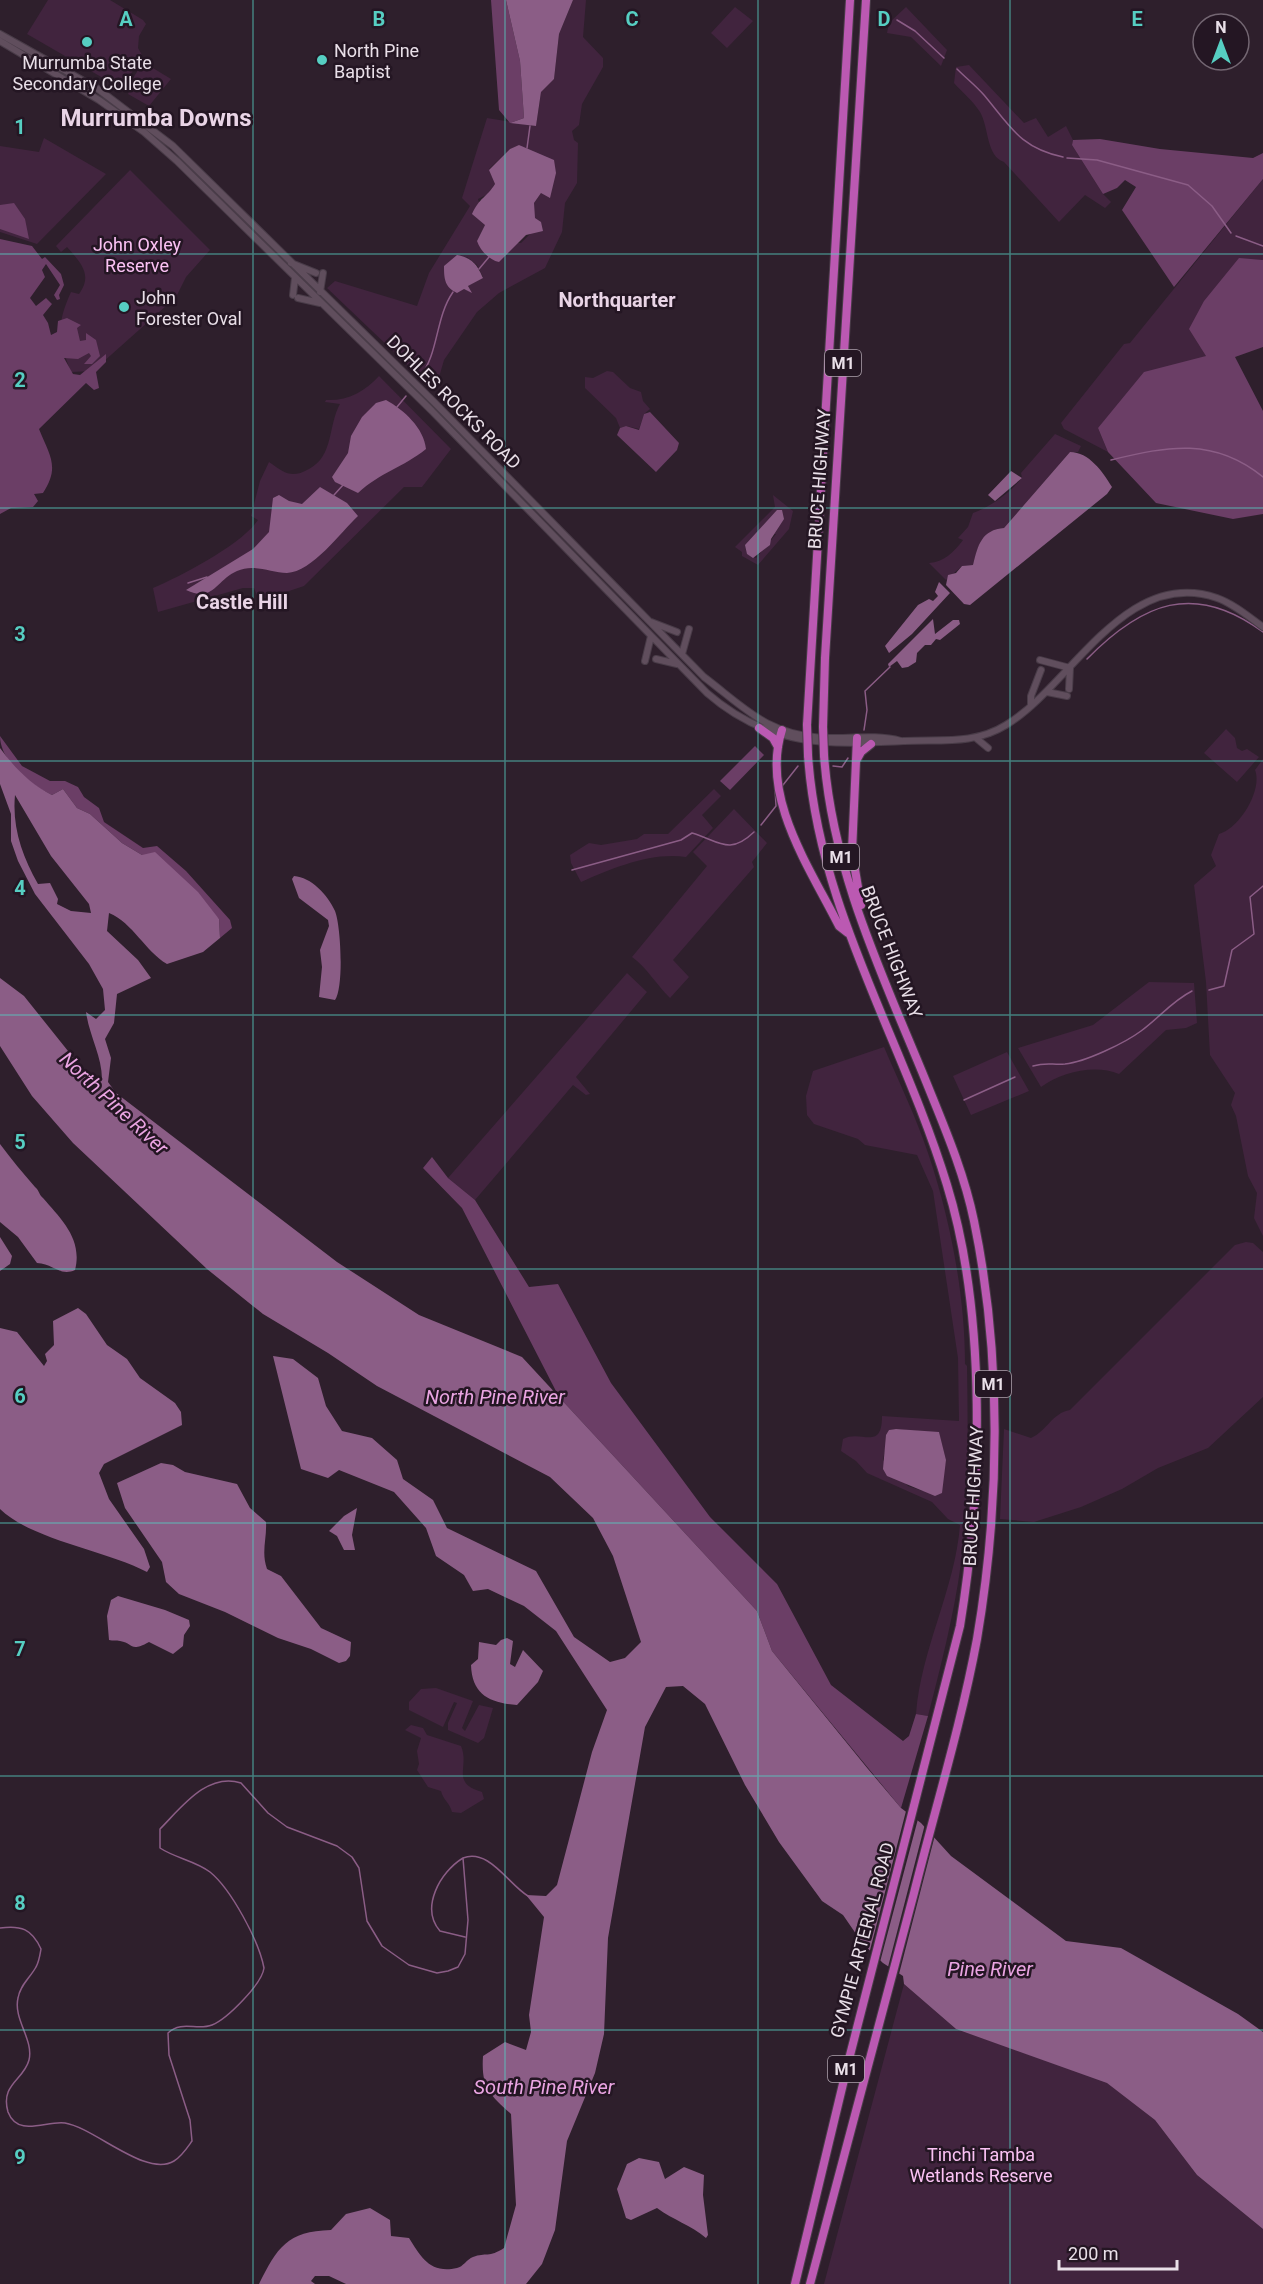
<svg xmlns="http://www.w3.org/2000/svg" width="1263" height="2284" viewBox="0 0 1263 2284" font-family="Roboto,sans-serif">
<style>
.green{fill:#41243e;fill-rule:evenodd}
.forest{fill:#6b3e66}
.water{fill:#8b5d86;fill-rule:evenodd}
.pier{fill:#2e1f2c}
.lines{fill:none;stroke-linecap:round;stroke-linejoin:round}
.stream{stroke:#8b5d86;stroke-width:1.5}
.secondary-casing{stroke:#493c48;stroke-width:8}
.highway-casing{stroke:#493c48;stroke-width:10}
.secondary{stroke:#604e5d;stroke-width:6}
.highway{stroke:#bb59b2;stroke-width:8}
.highway-bridge-casing{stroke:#493c48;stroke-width:10;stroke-linecap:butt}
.highway-bridge{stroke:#bb59b2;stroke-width:8}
.grid{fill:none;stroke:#56cec2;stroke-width:1.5;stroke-opacity:0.55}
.poi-dot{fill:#56cec2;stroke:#241623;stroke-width:2}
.labels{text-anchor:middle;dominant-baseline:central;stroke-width:5;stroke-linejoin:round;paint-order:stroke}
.shield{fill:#241623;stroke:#aea3ad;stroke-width:1.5}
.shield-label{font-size:16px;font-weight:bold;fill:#e9dfe8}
.poi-label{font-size:18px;fill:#e9dfe8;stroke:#241623;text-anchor:start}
.park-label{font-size:18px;fill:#fbc2f4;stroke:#241623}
.street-label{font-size:18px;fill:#e9dfe8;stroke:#241623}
.neighbourhood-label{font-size:20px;font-weight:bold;fill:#e9d4e6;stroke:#241623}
.water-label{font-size:20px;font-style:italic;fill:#eaa4e2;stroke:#241623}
.district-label{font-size:24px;font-weight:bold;fill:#e9d4e6;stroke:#241623}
.grid-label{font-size:20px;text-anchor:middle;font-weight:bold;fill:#56cec2;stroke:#241623;stroke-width:5;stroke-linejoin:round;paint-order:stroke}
</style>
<rect width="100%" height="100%" fill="#2e1f2c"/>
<path class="green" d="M48,0H110L143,20L146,24L139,36L138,48L142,55L122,89L27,34Z
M573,0H586L583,37L603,58V67L582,104L579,125L572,131L574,140L578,143L577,183L565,203L562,232L545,268L499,293L477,312L444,360L435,391L327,288L335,281L417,306L429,273L470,206L462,198L487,118L536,126L541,92L554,79L559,34ZM520,145L541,193L534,203L532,232L521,243L477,241L485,225L478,199L488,194L495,184L489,169L510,149ZM467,257L477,265L483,277L468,286L471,292L464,289Z
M735,7L753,21L727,48L711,33Z
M906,7L947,50L941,66L911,37L887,33L889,23Z
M143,62L171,79L149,106L128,94L130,90L127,88Z
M969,65L1024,123L1036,118L1048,137L1066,126L1073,140L1072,145L1103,194L1111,202L1105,208L1085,195L1059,222L1004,162C986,156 989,127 980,112C973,101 962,92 954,83L956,67Z
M44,138L106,174L37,244L0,232V146L39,152Z
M130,170L210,250L186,277L176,297L93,371L71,372C58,339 56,325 71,292L79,294C93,275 81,263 67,247L61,252L56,246Z
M1263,179V260L1239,259L1206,356L1098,428L1108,452L1064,429L1061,423L1124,344L1130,343Z
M607,371L613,372L630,388L641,392L643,401L650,409L644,414L639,429L626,426L620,428L616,418L585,388V377L593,378Z
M379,376L451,449L422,487H404L304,586L259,601L254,588H243L158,612L153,588C181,576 241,545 258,520L251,516L260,481L269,462C285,473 291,479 309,469C334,456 328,425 340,404L325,402L326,400C348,401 364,392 379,376Z
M1055,434L1081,446L1078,452H1070L1004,528C982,530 978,545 973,565L962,566L946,580L929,563C944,562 954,552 963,540L958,538L968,527L973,513C992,506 1009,493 1022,478L1021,473Z
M773,495L793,511L789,529L758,565L742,556V552L735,547L775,507ZM776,534L756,558L747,554L752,538Z
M1226,729L1235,738L1237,748L1242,751L1247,749L1259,757L1237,782L1204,753Z
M1263,759V1236L1254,1218L1257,1193L1248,1176L1236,1116L1231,1105L1235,1093L1210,1055L1206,982L1194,885L1216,866L1211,855L1219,834C1239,829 1263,790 1255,770Z
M714,789L721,796L702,815L713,828L686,857C651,852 613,868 581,882L571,863L570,855L589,843L601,845L637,839L644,834H668Z
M734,809L767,843L752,862L754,867L673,960L689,977L670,998C656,984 647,968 632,957L707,866L693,852Z
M627,973L647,992L576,1077L590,1094L586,1095L573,1085L475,1200L448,1178Z
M1149,982L1194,983L1197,1023L1186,1028L1166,1030L1119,1074C1095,1064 1062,1072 1041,1087L1018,1048L1093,1025Z
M884,1047C899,1082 916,1117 928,1153C950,1218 965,1294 965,1364L967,1366C968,1432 969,1497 961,1563C954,1615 941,1665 928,1716L916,1714C921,1649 955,1589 960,1525L948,1519L932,1502L867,1473L856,1461L841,1451L843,1439C861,1429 882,1452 882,1416L959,1421L958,1358L933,1191L917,1155L865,1145L858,1139L814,1124L807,1115L806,1096L813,1071ZM896,1429L939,1433L946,1460L942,1481L923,1491L908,1486L883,1460L889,1430Z
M1007,1052L1029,1091L971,1115L953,1076Z
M1246,1242L1253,1243L1263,1252V1397L1208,1448L1158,1468L1122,1489L1081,1507L1034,1522L1000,1519L1004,1429L1031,1438C1047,1431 1052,1413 1070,1410L1235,1245Z
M436,1688L473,1701L462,1728L465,1731L479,1705L493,1708L484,1738L478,1743L448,1730V1723L457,1703L454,1702L443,1727L409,1710V1702L421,1689Z
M411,1725L423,1728L427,1735L461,1746C470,1767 450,1783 482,1792L484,1799L461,1813L452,1812C450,1803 443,1800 441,1791L428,1787L417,1770L419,1764L417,1751L421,1738L405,1730Z
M904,1984L956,2029L1107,2082L1155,2120L1197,2175L1263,2229V2284H824Z"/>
<path class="forest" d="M491,0H506L520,61L524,118L510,123L499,110Z
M1100,139L1160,149L1253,158L1263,153V179L1174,287L1122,210L1136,187L1125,180L1117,188L1103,194L1072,145L1073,140Z
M14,203L25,219L29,239L0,229V205Z
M0,239L32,246L42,259L45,257L61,274L64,285L59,295L60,299L57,300L54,295L60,285L46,264L42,270L45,277L30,298L36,306L46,298L52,304L43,315L48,323L51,335L57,332L58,321L67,318L81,325L77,328L80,341L86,340V333L96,340L100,356L92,364H84L91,356L89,353L78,359L64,358L73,374L80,375L106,354V362L96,372L99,388L94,390L86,383L39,429C50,456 60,467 43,493L34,494L38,501L33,507L11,508L0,514Z
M1239,258L1263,260V347L1235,357L1263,411V514L1233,519L1156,503L1108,452L1098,428L1144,372L1206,356L1189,329L1204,301Z
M650,412L679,443L677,450L656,472L617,435L620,428L626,426L639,430L644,414Z
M0,736L22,766L50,781H65L78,787L84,797L99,808L104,822L143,848L157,846L186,871L230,920L232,928L220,938L219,919L142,855L122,843L90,814L77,808L63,789L52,795C30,785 0,761 0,736Z
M755,746L764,755L730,790L720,781Z
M432,1157L448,1178L475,1200L529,1287L558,1284L611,1383L710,1517L777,1584L831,1685L903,1741L909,1736L916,1714L928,1716L901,1808L772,1651L757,1611L559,1397L462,1208L423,1168Z"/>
<path class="water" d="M506,0H573L559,34L554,79L541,92L536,126L510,123L524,118L520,61Z
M519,145L554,160L556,173L550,198L541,193L534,203L535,218L541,222L543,231L526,235L499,262C489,260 480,250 477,241L485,225L472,214C479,198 487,197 495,184L489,170L510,149Z
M457,255C472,258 477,264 483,278L468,286L472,293L464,289L457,293C445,287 444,280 444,266Z
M386,400C404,410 424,428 426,449C402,468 381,472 358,493L335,482L332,477L348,453L351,436L362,417L376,403Z
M1070,452C1089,452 1103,472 1112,487L1107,494L970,605L964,604L946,585L948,575L956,573L962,566L973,565C978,544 982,530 1004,528Z
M1011,471L1022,478L995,501L988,495Z
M320,487L347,503L358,516C341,532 312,572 287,573C271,573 254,563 237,571C216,580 214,603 186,590L253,549L269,532L273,498L279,495L289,501L302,504Z
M777,510H782L784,519L771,539L770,545L753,558L747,554L745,545Z
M939,582L950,593L912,634L889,653L885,646L918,605L929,599L933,601L938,596L935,592Z
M933,619L935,634L953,620H959L960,624L940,640L936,639L931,645H925L917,653L916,662L908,667L902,668L897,661L889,667L888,664Z
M0,748C14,767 30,784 52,795L63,789L77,808L90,814L122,843L142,855L155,852L198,892L219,919L220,938L203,952L167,964C145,951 133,923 109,913L107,931L138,960L151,978L117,994L114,1023L105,1039L111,1058L108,1082L116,1093L337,1262L419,1315L522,1357L757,1611L772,1651L868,1769L901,1808L921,1823L951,1856L1066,1941L1121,1948L1238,2014L1263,2032V2229L1197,2175L1155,2120L1107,2083L956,2029L904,1984L903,1976L883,1963L863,1944L843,1915L822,1901L779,1842L745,1785L705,1704L683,1686L666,1687L645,1727L608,1938L604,2034L595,2073L567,2141L555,2230L542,2264L526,2284H346L329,2276H315L311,2281L315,2284H259C277,2248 287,2231 331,2230L346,2214L370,2208L390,2220L391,2236L409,2238C421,2257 430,2274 457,2268C463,2267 467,2259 473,2257C486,2252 489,2258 504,2248L516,2205L511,2114C489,2094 481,2087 483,2056L505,2042L526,2050L531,2032L529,2015L544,1917L526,1895L546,1896L557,1885L592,1752L607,1710L556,1631L524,1606L488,1589L473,1591L464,1575L436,1556L426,1528L394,1492L339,1470L328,1478L301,1469L273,1356L293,1359L318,1378L326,1406L342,1431L372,1438L397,1460L403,1479L433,1500L447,1528L536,1571L574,1637L610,1662L625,1658L641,1642L613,1556L593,1518L550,1477L377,1386L328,1353L263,1314L207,1269L73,1143L32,1096L0,1046V978L24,996L84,1071L95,1081L102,1079C102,1056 89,1035 86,1012L96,1019L105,1010L103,989L89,964L35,894L18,861L11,841V814L0,784ZM15,795L51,856L89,904L91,913L71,911L57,904L58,899L50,883L38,884C22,856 12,827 15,795Z
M294,876C311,877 328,895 335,911C341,926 344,987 335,1000L319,997L322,967L320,950L329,926L328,920L299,898L292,879Z
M0,1144C11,1159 23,1173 35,1187C39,1190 39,1195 43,1198C61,1219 83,1239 75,1270C60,1277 52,1263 37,1263L18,1237L0,1222Z
M0,1237L12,1256L10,1264L0,1271Z
M78,1308L86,1314L107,1345L127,1359L140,1378L175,1403L181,1412L182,1425L104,1464L99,1473L109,1499L144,1549L150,1567L147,1572C105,1550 32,1540 0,1509V1328L17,1332L44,1366L47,1361L45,1354L54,1345L53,1321Z
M896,1429L939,1432L946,1460L942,1493L935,1496L887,1476L883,1469L886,1435L889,1430Z
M161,1463L173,1465L185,1472L237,1484L250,1508L266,1522C267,1539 261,1552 267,1569L281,1576L321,1628L351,1642L350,1656L346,1661L339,1663L311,1649L278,1638L225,1612L179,1594L166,1582L162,1562L125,1508L117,1483Z
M357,1508L352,1535L355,1550H344L337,1536L329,1531L344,1516Z
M118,1596L165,1610L189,1620L190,1626L184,1635L183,1646L173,1654L149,1642C129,1653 134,1643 120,1641C116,1640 113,1641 109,1640L107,1616L111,1600Z
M507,1638L513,1641L510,1664L515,1667L523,1650L543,1671L538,1682L517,1705C489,1703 472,1694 471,1665L478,1659L479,1642L496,1645L501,1640Z
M639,2158L659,2162L665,2179L684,2167L704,2175L703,2195L708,2235L706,2238C691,2225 673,2220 657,2208L631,2220L626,2218L617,2189L627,2164Z"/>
<path class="pier" d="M906,1811L918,1819L880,1962L869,1954Z
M925,1824L935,1835L899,1974L888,1967Z"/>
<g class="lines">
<path class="stream" d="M897,20L915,31L944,58
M957,69C966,78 976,86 984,95C1010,126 1020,148 1063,157
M527,148L530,126
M1067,158L1097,160L1188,185L1212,206L1231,233
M1236,236L1263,246
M479,269L489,257
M420,377C439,353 435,318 453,292
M397,407L406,396
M1111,460C1168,446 1214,437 1263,477
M334,495L343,485
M188,583L207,577
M1087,659C1142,603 1194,581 1263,632
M864,730L867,710L865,691L890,667
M833,766L842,767L848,758
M783,785L798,766
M761,825L776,806L775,788
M572,870L681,840L692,833C719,841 729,856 754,832
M1209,990L1224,986L1232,950L1254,934L1250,897L1263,886
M1033,1066C1046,1062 1052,1065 1065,1064C1085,1062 1125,1043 1141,1031C1159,1018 1172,1001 1192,991
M964,1100L1015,1077
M463,1858C440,1872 420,1908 440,1931L465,1937
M0,1928C21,1925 32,1929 41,1949C40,1955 39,1962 36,1967C30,1978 20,1985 18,1998C13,2019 34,2040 29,2060C24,2080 0,2084 8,2112C18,2138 47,2120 65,2123C95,2128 146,2178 174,2161C182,2156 187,2148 192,2141L190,2120L169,2055L168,2033C182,2020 197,2031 212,2025C227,2019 262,1984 264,1968C259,1941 231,1889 210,1872C196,1861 175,1858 160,1848V1829C181,1808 207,1772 241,1783L268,1813L287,1827L337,1846L352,1857L359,1868L367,1921L382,1946L409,1965L437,1973L448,1971L458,1967L465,1954L468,1920L463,1858C489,1848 508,1884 528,1896"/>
<defs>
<path id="secondary" d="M0,34L98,89L173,146L434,402L704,677C745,708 766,734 822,738C848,739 876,734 901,741
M0,41L99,100L144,132L177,161L432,411L707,693C769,747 827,745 904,741C940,739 974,745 1006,725C1071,686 1125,566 1217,598C1234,604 1249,617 1263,627
M291,263L316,273
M320,292L323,273
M293,295L295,278
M298,298L320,303
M651,622L677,632
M682,654L689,629
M656,659L677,664
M1040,660L1070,668
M645,661L651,636
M1069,689L1070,668
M1047,692L1067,696
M1031,705V696L1041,670
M976,738L988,748"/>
<path id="highway" d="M807,725L850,0
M823,727L825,658L866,0
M759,728L773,738L778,747
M782,730C760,797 810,868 839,926L848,933
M857,738L852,852L861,905
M856,761L861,752L871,744
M795,2284L848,2063L960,1626C982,1492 987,1315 947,1185C903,1040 818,909 808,755
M810,2284C845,2154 880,2024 914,1893C935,1809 961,1725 977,1639C1000,1504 1002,1356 974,1221C964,1172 944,1126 925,1079C882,974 832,870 824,755"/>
</defs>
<use href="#secondary" class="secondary-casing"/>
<use href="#highway" class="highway-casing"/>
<use href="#secondary" class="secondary"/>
<use href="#highway" class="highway"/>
<defs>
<path id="highway-bridge" d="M807,725L808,755
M823,727L824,755"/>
</defs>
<use href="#highway-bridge" class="highway-bridge-casing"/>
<use href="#highway-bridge" class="highway-bridge"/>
</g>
<path class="grid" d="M253,0V2284M505,0V2284M758,0V2284M1010,0V2284M0,254H1263M0,508H1263M0,761H1263M0,1015H1263M0,1269H1263M0,1523H1263M0,1776H1263M0,2030H1263"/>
<g class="poi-dot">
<circle cx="87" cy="42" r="6"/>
<circle cx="322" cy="60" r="6"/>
<circle cx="124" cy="307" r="6"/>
</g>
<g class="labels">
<g class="shield">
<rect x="825" y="350" width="36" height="26" rx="4.5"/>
<rect x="823" y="844" width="36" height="26" rx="4.5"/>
<rect x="975" y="1371" width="36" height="26" rx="4.5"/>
<rect x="828" y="2056" width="36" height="26" rx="4.5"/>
</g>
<g class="shield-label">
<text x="843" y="363">M1</text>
<text x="841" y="857">M1</text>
<text x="993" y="1384">M1</text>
<text x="846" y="2069">M1</text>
</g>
<g class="poi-label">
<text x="334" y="50">North Pine<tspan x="334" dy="21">Baptist</tspan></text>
<text x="87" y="62" text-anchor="middle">Murrumba State<tspan x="87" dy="21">Secondary College</tspan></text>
<text x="136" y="297">John<tspan x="136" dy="21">Forester Oval</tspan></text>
</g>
<g class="park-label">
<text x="137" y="244">John Oxley<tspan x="137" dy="21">Reserve</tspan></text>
<text x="981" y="2154">Tinchi Tamba<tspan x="981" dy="21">Wetlands Reserve</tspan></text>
</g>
<g class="street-label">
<text transform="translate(454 402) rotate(45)">DOHLES ROCKS ROAD</text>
<text transform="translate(819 479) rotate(-86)">BRUCE HIGHWAY</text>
<text transform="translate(892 952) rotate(69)">BRUCE HIGHWAY</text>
<text transform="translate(973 1496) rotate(-87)">BRUCE HIGHWAY</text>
<text transform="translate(862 1940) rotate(-75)">GYMPIE ARTERIAL ROAD</text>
</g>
<g class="neighbourhood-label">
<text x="617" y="300">Northquarter</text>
<text x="242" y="602">Castle Hill</text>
</g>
<g class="water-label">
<text transform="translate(114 1103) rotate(43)">North Pine River</text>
<text x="495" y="1397">North Pine River</text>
<text x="990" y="1969">Pine River</text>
<text x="544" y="2087">South Pine River</text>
</g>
<g class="district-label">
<text x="156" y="118">Murrumba Downs</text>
</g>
</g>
<g class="grid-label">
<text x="126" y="26">A</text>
<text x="379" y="26">B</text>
<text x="632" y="26">C</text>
<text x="884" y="26">D</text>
<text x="1137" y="26">E</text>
<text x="20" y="134">1</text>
<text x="20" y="387">2</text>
<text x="20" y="641">3</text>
<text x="20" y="895">4</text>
<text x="20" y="1149">5</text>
<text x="20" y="1403">6</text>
<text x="20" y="1656">7</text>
<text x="20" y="1910">8</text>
<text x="20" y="2164">9</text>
</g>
<g transform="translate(1221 42)"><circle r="28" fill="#241623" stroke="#736672" stroke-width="1.5"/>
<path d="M0-4.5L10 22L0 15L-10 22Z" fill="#56cec2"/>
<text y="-9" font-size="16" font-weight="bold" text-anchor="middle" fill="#e9dfe8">N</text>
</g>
<path d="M1059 2260v9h118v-9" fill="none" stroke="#e9dfe8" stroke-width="3"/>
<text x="1068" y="2260" font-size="18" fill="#e9dfe8" stroke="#241623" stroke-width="4.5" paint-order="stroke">200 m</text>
</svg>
